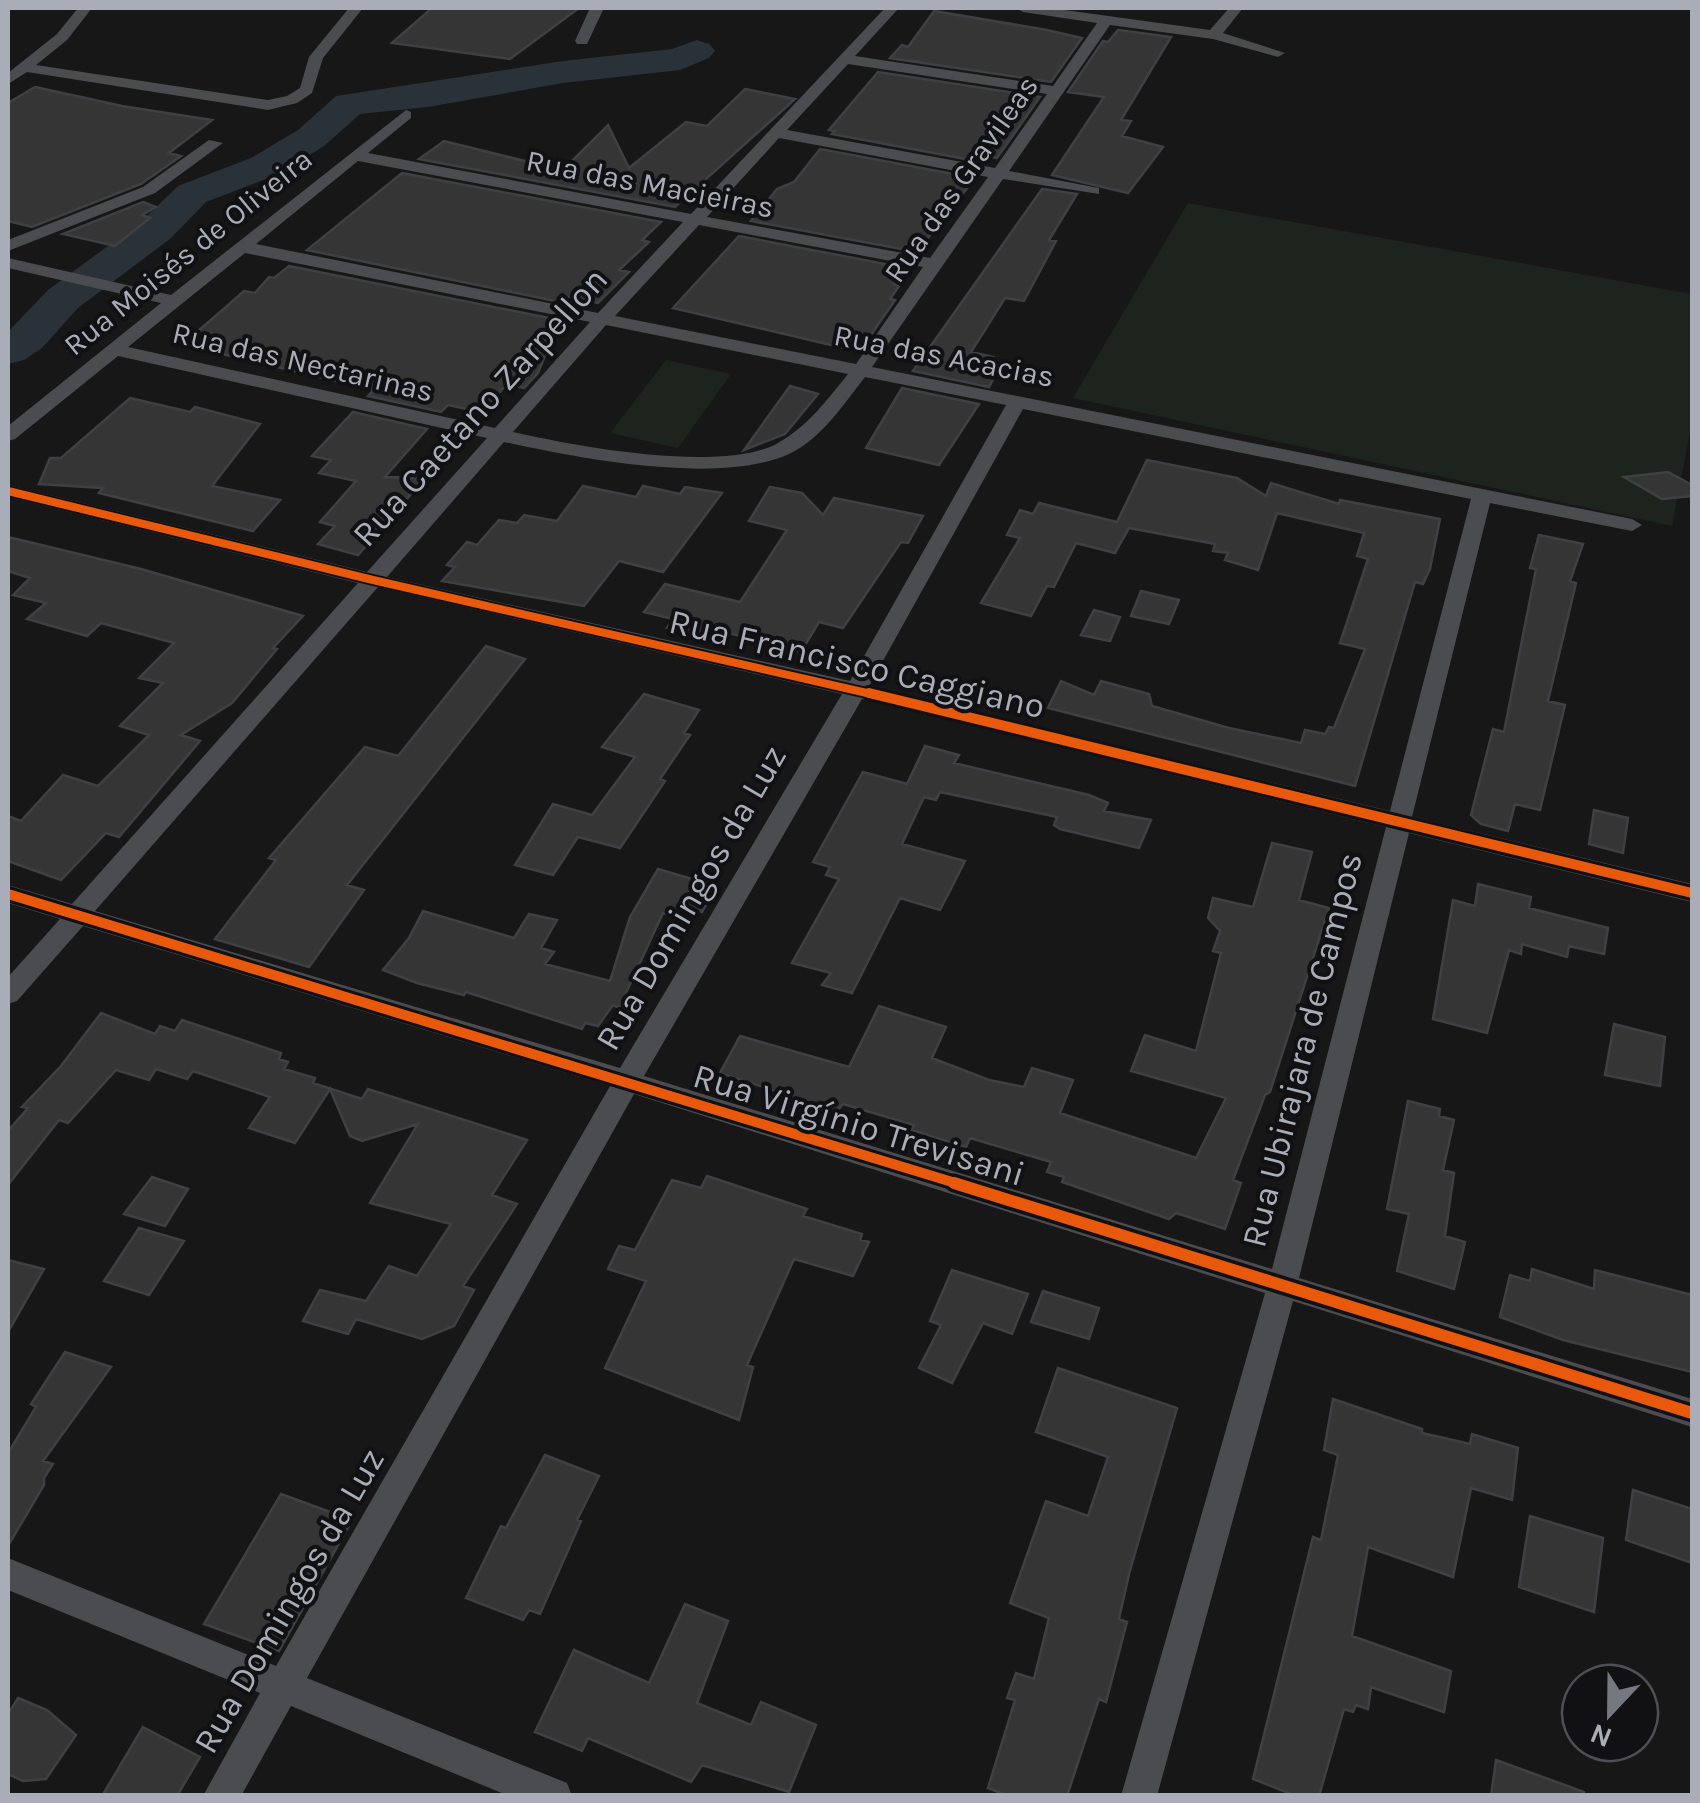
<svg xmlns="http://www.w3.org/2000/svg" width="1700" height="1803" viewBox="0 0 1700 1803" font-family="Karla,sans-serif">
<style>
.green{fill:#1d241e}
.lines{fill:none;stroke-linecap:round;stroke-linejoin:round}
.river{fill:#2a3239;fill-rule:evenodd}
.building{fill:#353536;stroke:#3f4043;stroke-width:2.5}
.street{fill:#4b4c50;fill-rule:evenodd}
.cycleway-far2-casing{stroke:#111113;stroke-width:12}
.cycleway-far1-casing{stroke:#111113;stroke-width:16}
.cycleway-casing{stroke:#111113;stroke-width:19}
.cycleway-far2{stroke:#e8590c;stroke-width:8}
.cycleway-far1{stroke:#e8590c;stroke-width:10}
.cycleway{stroke:#e8590c;stroke-width:12}
.labels{text-anchor:middle;dominant-baseline:central;stroke-width:8;stroke-linejoin:round;paint-order:stroke}
.far-street-label{font-size:30px;fill:#a8adb8;stroke:#111113}
.street-label{font-size:35px;fill:#a8adb8;stroke:#111113}
</style>
<rect width="100%" height="100%" fill="#171717"/>
<path class="green" d="M1188,203L1692,294V422L1672,526L1073,398Z
M666,360L731,374L678,448L610,433Z"/>
<g class="lines">
<path class="river" d="M697,40L709,44L715,51L709,58L680,70L563,83L428,107L360,114L324,146L279,174L206,202L170,239L78,308L42,348L24,360L8,364V332L48,290L142,221L178,186L251,158L298,130L336,96L563,61L672,49Z"/>
</g>
<path class="building" d="M432,8H579L510,59L392,43Z
M934,11L1047,30L1082,38L1051,82L890,58L902,45L908,47Z
M1118,30L1171,37L1121,120L1131,121L1122,136L1163,147L1128,193L1052,175L1104,97L1068,92L1103,41L1108,42Z
M878,72L1040,97L997,158L991,157L987,163L832,134L835,131L829,130Z
M35,87L122,106L212,120L169,153L181,156L141,184L32,227L8,221V103Z
M745,89L795,99L675,207L419,159L444,141L549,167L552,164L567,166L608,125L629,168L686,122L707,126Z
M820,149L975,178L917,252L751,221L777,189L794,182Z
M402,173L661,222L642,240L649,242L619,270L629,272L598,303L567,297L565,303L307,250Z
M1042,189L1077,194L1049,240L1056,241L1024,301L1005,298L971,352L993,357L985,367L998,370L989,387L913,371Z
M143,202L156,207L142,215L150,218L115,246L63,234Z
M739,236L906,268L894,284L899,286L890,299L895,300L868,339L854,336L844,348L673,308Z
M289,266L559,320L538,373L524,388L507,384L482,412L448,405L441,412L368,396L374,390L193,347L210,333L198,331L219,313L244,291L255,293L269,277L274,278Z
M790,386L818,394L785,434L744,450Z
M902,388L979,404L939,465L866,448Z
M130,398L190,412L195,407L260,424L212,486L280,500L253,531L99,493L103,488L39,484L50,458H61Z
M353,412L427,429L385,477L425,478L358,555L318,544L335,526L320,522L356,481L319,473L331,460L312,456Z
M1147,460L1237,478L1266,496L1271,483L1339,504L1340,500L1440,519L1430,569L1423,584L1415,582L1355,786L1048,708L1061,681L1094,695L1101,681L1149,694L1152,706L1229,728L1301,743L1305,730L1325,734L1329,727L1334,728L1365,649L1340,643L1368,559L1357,556L1364,533L1277,513L1258,570L1225,560L1228,553L1213,551L1215,544L1129,528L1115,553L1076,543L1054,587L1047,586L1031,616L981,603L1020,538L1007,535L1020,510L1033,514L1039,503L1117,522Z
M1668,472L1692,485V496L1662,499L1624,477Z
M583,486L636,497L643,486L680,494L685,487L722,493L663,572L619,561L584,606L442,581L455,567L447,565L467,542L477,545L499,520L517,523L524,515L557,521Z
M770,487L802,493L823,515L834,498L923,516L908,543L901,542L843,628L819,622L801,652L713,629L707,638L667,628L673,619L644,612L665,584L740,602L787,530L749,521Z
M1539,535L1583,544L1570,581L1576,583L1548,701L1565,705L1540,810L1515,804L1508,831L1481,824L1471,815L1493,729L1504,732L1536,569L1530,568Z
M8,537L141,569L303,616L273,648L277,649L232,703L181,735L200,741L119,837L106,833L61,880L8,861V816L21,821L63,775L98,786L149,735L120,726L163,683L139,678L174,643L101,623L87,636L27,619L46,603L13,595L30,578L8,571Z
M1141,591L1179,600L1169,624L1131,616Z
M1094,610L1120,617L1110,641L1081,635Z
M486,646L525,659L347,885L364,890L309,967L215,939L276,860L269,858L365,747L398,756Z
M644,694L699,710L684,733L690,735L660,779L665,781L620,848L578,837L553,875L515,865L553,804L592,815L635,757L602,747Z
M925,746L959,755L954,763L1089,795L1108,803L1104,811L1151,820L1139,848L1060,829L1054,825L1057,817L940,792L936,800L924,797L902,844L965,861L940,910L900,898L852,993L822,985L831,973L792,963L839,879L826,875L830,867L813,862L863,772L907,784Z
M1594,810L1628,818L1623,853L1589,844Z
M1272,843L1312,852L1299,900L1329,908L1270,1092L1265,1095L1233,1180L1241,1183L1225,1229L1176,1213L1169,1219L1062,1182L1064,1177L1047,1172L1051,1162L970,1138L966,1147L912,1130L914,1125L843,1104L837,1111L720,1073L740,1036L849,1067L879,1006L946,1027L932,1058L989,1080L1024,1087L1032,1068L1073,1080L1060,1113L1196,1158L1226,1098L1131,1071L1145,1035L1196,1051L1221,953L1213,951L1220,931L1208,918L1213,898L1253,907Z
M658,869L716,886L702,912L684,907L676,917L663,913L619,1008L613,1005L598,1026L585,1023L582,1029L466,992L464,995L417,983L383,970L409,938L423,911L514,938L529,914L557,920L541,948L554,952L545,964L610,981L630,917Z
M1478,884L1531,897L1529,908L1608,928L1604,954L1569,946L1567,957L1522,944L1521,954L1509,950L1487,1033L1433,1019L1453,900L1475,906Z
M101,1013L155,1034L160,1026L175,1031L182,1020L281,1053L279,1059L288,1062L284,1069L315,1078L313,1083L362,1099L368,1089L527,1140L492,1195L517,1204L463,1286L474,1290L454,1326L422,1339L356,1319L348,1334L303,1321L320,1290L366,1301L389,1266L417,1276L451,1224L370,1203L418,1124L362,1141L350,1136L330,1089L295,1143L249,1128L270,1097L193,1071L187,1079L156,1069L149,1080L116,1070L68,1123L59,1120L8,1185V1131L28,1108L22,1107L61,1066Z
M1614,1024L1665,1037L1660,1086L1605,1075Z
M1408,1101L1440,1109L1439,1116L1454,1120L1443,1170L1454,1173L1445,1236L1465,1242L1454,1289L1397,1271L1409,1214L1387,1209Z
M707,1176L807,1209L803,1216L862,1234L860,1240L869,1242L853,1276L794,1259L747,1365L753,1367L739,1420L605,1368L646,1281L608,1269L619,1246L635,1250L672,1180L701,1188Z
M152,1177L188,1189L165,1226L124,1214Z
M139,1228L184,1241L149,1295L104,1281Z
M8,1260L44,1269L8,1332Z
M1532,1269L1594,1289L1595,1270L1692,1295V1372L1563,1340L1500,1317L1510,1275L1530,1281Z
M952,1270L1028,1294L1012,1334L983,1323L952,1383L919,1368L941,1325L930,1321Z
M1043,1291L1099,1308L1089,1339L1031,1322Z
M65,1352L111,1367L43,1461L53,1464L44,1478V1485L8,1546V1453L36,1407L31,1404Z
M1058,1368L1177,1408L1129,1574L1119,1619L1127,1622L1106,1702L1099,1699L1067,1796H1008L988,1788L1015,1700L1007,1698L1016,1673L1034,1679L1049,1618L1010,1603L1046,1501L1088,1516L1108,1457L1036,1432Z
M1333,1399L1422,1429V1433L1470,1444L1472,1434L1518,1448L1512,1500L1471,1488L1453,1577L1368,1547L1352,1636L1451,1671L1444,1712L1371,1687L1368,1709L1356,1705L1353,1712L1344,1709L1319,1796H1296L1253,1779L1313,1537L1321,1540L1338,1455L1324,1450Z
M545,1455L599,1476L577,1520L581,1521L540,1614L529,1610L523,1620L466,1598L501,1526L506,1528Z
M1633,1490L1692,1509V1563L1626,1540Z
M281,1494L352,1520L279,1651L204,1624Z
M1530,1516L1603,1538L1594,1612L1519,1587Z
M685,1604L728,1621L697,1703L751,1725L761,1702L816,1725L789,1792L702,1765L691,1782L588,1738L582,1751L535,1732L574,1650L649,1683Z
M18,1698L47,1710L76,1735L46,1779L23,1781L8,1774V1714Z
M143,1727L200,1757L177,1796H102Z
M1496,1760L1584,1792L1583,1796H1491Z"/>
<g class="lines">
<path class="street" d="M78,8H92L67,40L36,65L268,100L287,96L300,88L309,57L349,8H363L323,58L312,93L297,103L268,110L27,72L8,84V73L57,34Z
M590,8H604L587,44H577L575,41Z
M885,8H899L855,56L1053,86L1097,23L1023,12L1016,8H1050L1210,30L1229,8H1243L1223,33L1285,53L1278,57L1213,39L1110,25L1009,171L1099,188V194L1003,179L872,367L1632,519L1642,525L1632,531L1490,503L1412,817L1692,884V902L1409,833L1299,1278L1692,1399V1427L1293,1301L1157,1796H1121L1265,1293L634,1094L307,1678L567,1783L572,1796H509L291,1706L241,1796H203L260,1693L8,1590V1558L276,1666L610,1086L83,926L17,1001L8,1004V977L60,919L8,903V885L72,904L358,583L8,497V485L367,572L487,438L118,356L15,439L8,441V426L161,303L8,268V258L171,295L406,110L411,112V118L368,153L691,214ZM848,64L1047,94L995,168L787,130ZM779,138L988,177L930,258L707,217ZM358,161L683,222L598,313L256,244ZM699,225L923,267L856,364L615,316ZM245,253L590,322L495,428L128,347ZM606,325L848,374C828,399 807,427 778,443C723,474 574,446 513,432ZM865,377L1006,405L850,681L387,577L504,442C577,458 719,486 789,454C821,439 844,404 865,377ZM1023,409L1471,499L1390,811L869,686ZM378,587L842,694L620,1068L95,911ZM862,699L1386,827L1272,1269L644,1076Z
M209,140L223,143L155,193L8,251V240L143,187Z"/>
<defs>
<path id="cycleway-far2" d="M8,491L373,580L880,696"/>
<path id="cycleway-far1" d="M869,693L1692,893
M8,894L962,1185"/>
<path id="cycleway" d="M954,1183L1692,1413"/>
</defs>
<use href="#cycleway-far2" class="cycleway-far2-casing"/>
<use href="#cycleway-far1" class="cycleway-far1-casing"/>
<use href="#cycleway" class="cycleway-casing"/>
<use href="#cycleway-far2" class="cycleway-far2"/>
<use href="#cycleway-far1" class="cycleway-far1"/>
<use href="#cycleway" class="cycleway"/>
</g>
<g class="labels">
<g class="far-street-label">
<text transform="translate(961 179) rotate(-55)">Rua das Gravileas</text>
<text transform="translate(650 184) rotate(11)">Rua das Macieiras</text>
<text transform="translate(188 252) rotate(-39)">Rua Moisés de Oliveira</text>
<text transform="translate(944 356) rotate(11)">Rua das Acacias</text>
<text transform="translate(303 362) rotate(13)">Rua das Nectarinas</text>
</g>
<g class="street-label">
<text transform="translate(480 407) rotate(-48)">Rua Caetano Zarpellon</text>
<text transform="translate(857 664) rotate(13)">Rua Francisco Caggiano</text>
<text transform="translate(691 898) rotate(-60)">Rua Domingos da Luz</text>
<text transform="translate(1302 1050) rotate(-76)">Rua Ubirajara de Campos</text>
<text transform="translate(859 1125) rotate(17)">Rua Virgínio Trevisani</text>
<text transform="translate(289 1601) rotate(-60)">Rua Domingos da Luz</text>
</g>
</g>
<rect width="1700" height="1803" fill="none" stroke="#a8adb8" stroke-width="20"/>
<g transform="translate(1610 1713) rotate(202)"><circle r="48" fill="#111113" stroke="#4d4f55" stroke-width="2.5"/>
<path d="M0-8L18 38L0 25L-18 38Z" fill="#757880"/>
<text y="-15" font-size="28" font-weight="bold" text-anchor="middle" fill="#a8adb8">N</text>
</g>
</svg>
